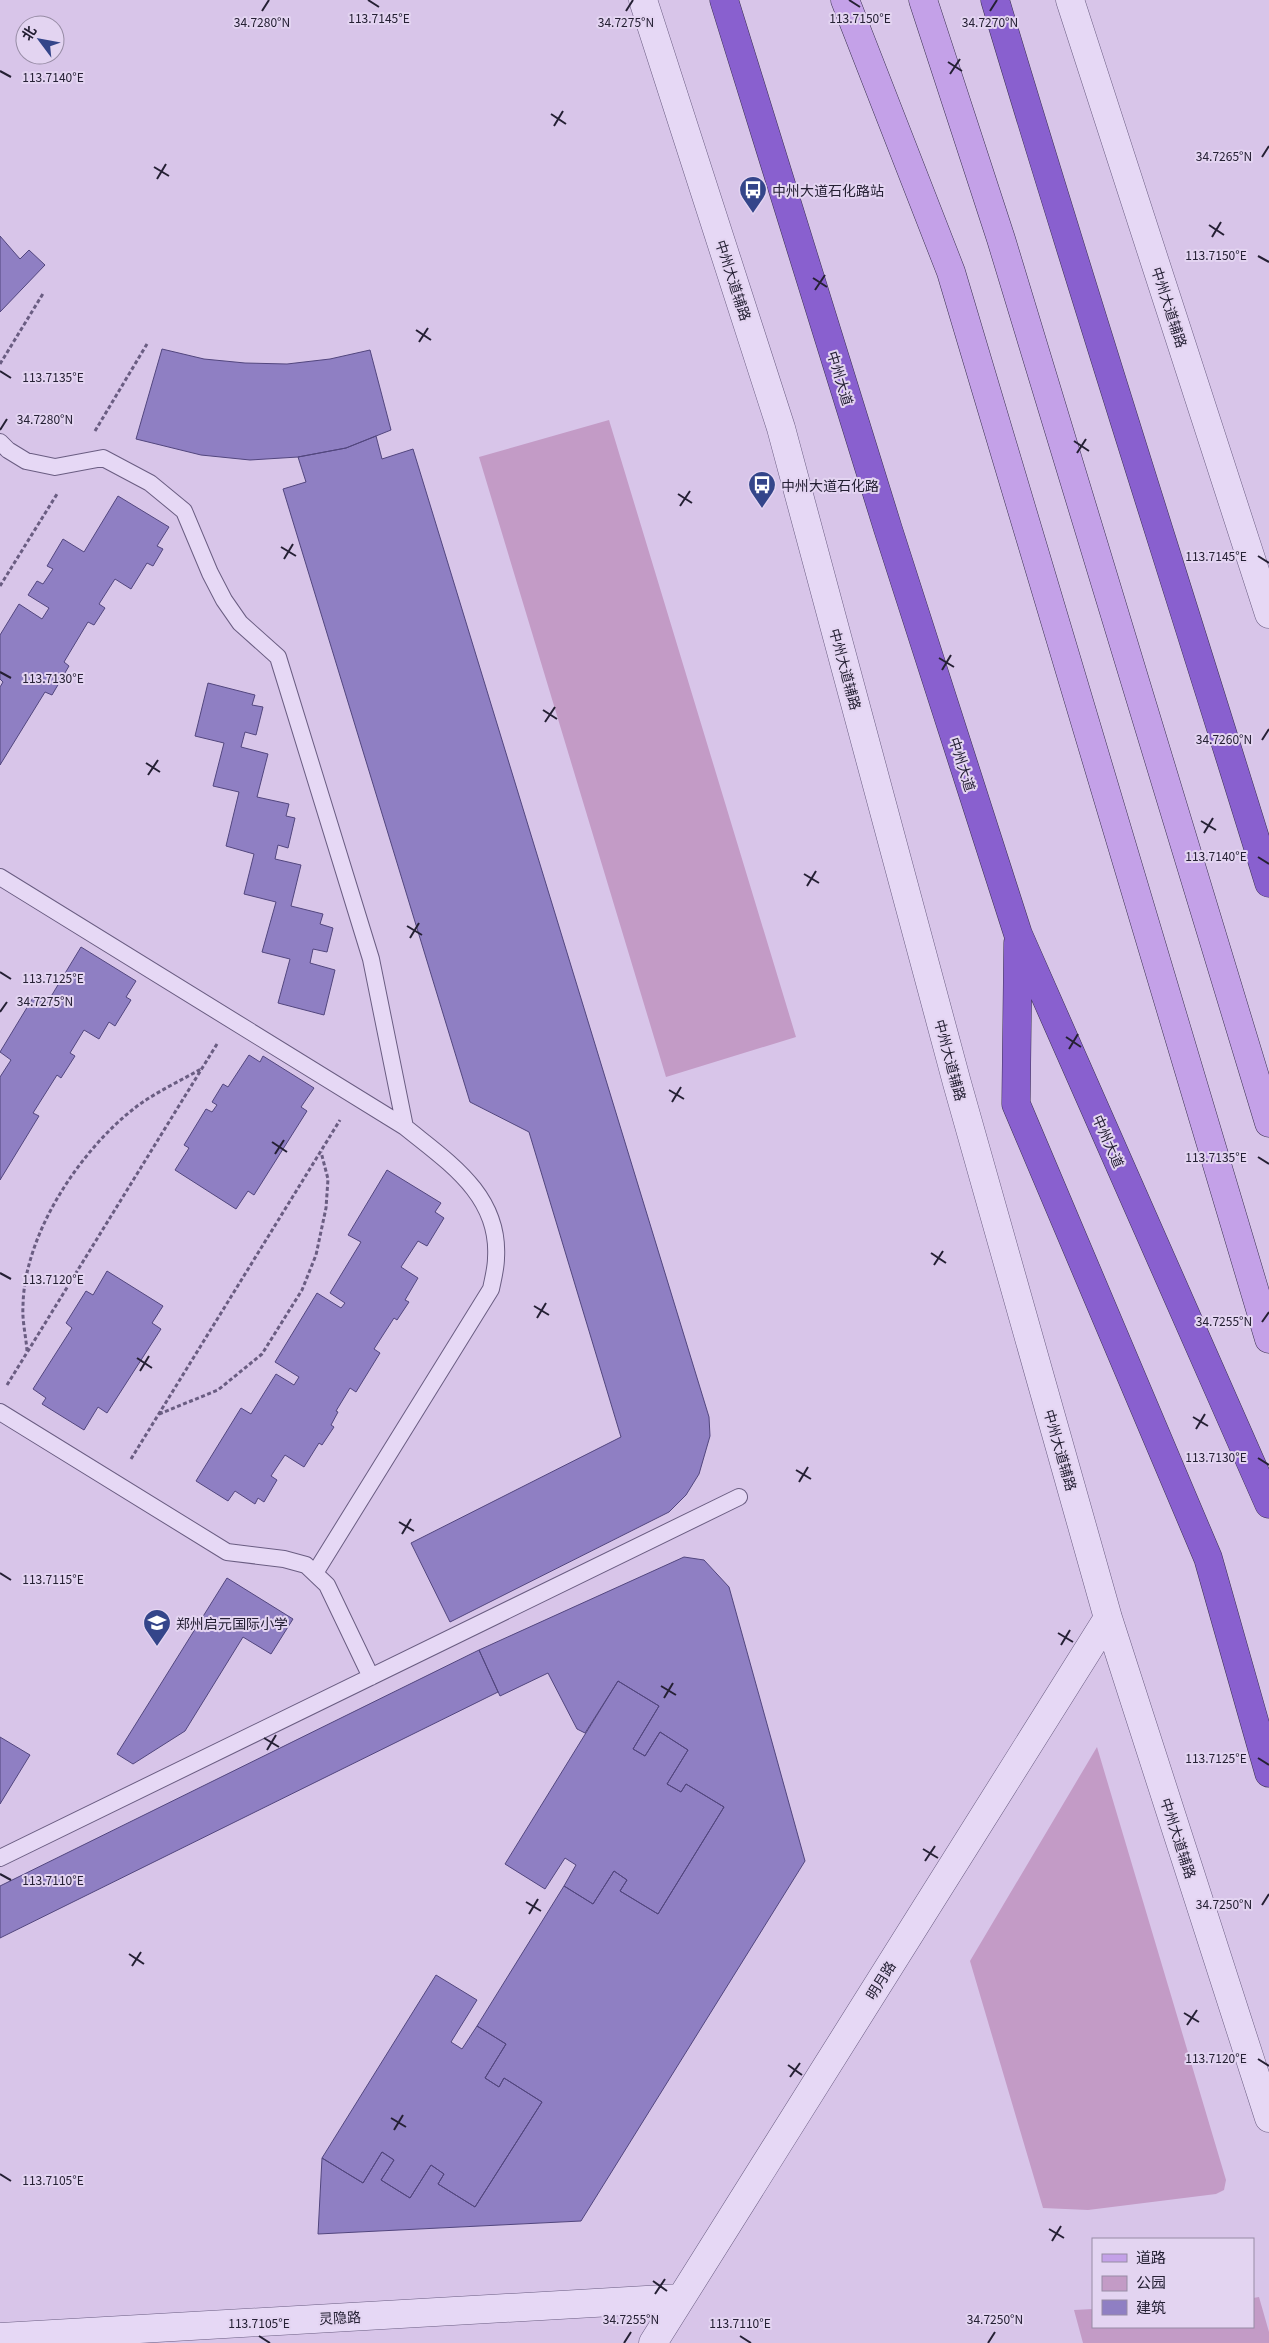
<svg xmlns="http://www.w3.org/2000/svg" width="1269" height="2343" viewBox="0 0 1269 2343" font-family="Georgia,'Noto Sans SC',serif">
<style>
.green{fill:#c39bc6}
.building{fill:#8f7fc3;stroke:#52467e}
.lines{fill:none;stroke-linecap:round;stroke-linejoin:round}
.lane-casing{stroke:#6a5d82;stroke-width:18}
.street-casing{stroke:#6a5d82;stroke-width:29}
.primary-casing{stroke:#3a3150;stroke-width:29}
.highway-casing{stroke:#3a3150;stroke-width:29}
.path{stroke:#6a5d82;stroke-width:3;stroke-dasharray:4 2.5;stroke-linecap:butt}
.lane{stroke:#e6d8f5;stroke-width:16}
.street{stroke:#e6d8f5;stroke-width:28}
.primary{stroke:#c4a1e8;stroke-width:28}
.highway{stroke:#8960cf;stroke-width:28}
.ticks{fill:none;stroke:#252034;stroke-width:2}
.labels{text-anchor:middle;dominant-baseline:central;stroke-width:4;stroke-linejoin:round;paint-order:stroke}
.poi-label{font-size:14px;fill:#252034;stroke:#e3d4f1;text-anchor:start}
.street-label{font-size:14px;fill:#252034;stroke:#e3d4f1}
.ticks-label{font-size:12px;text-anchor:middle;fill:#252034;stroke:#e3d4f1;stroke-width:4;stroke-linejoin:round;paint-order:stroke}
</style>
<rect width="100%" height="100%" fill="#d8c5e9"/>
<path class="green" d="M609,420L796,1037L666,1077L479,457Z
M1097,1747L1226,2180L1224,2190L1216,2194L1088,2210L1043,2208L970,1961Z
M1259,2297L1269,2332V2343H1083L1074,2310L1093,2309V2327H1253V2298Z"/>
<path class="building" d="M0,236L20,259L29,250L45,265L0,312Z
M162,349L204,359L245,363L287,364L330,359L370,350L391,430L346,448L298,457L250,460L201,455L136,439Z
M376,436L382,459L413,449L709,1417L710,1436L699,1474L686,1495L669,1512L450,1622L411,1543L621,1437L529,1132L470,1102L283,489L306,482L298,457L346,448Z
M118,496L169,527L157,546L163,549L153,566L147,563L131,589L115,579L99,604L105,608L94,625L88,622L64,662L69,666L52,695L45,692L0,765V687L3,682L0,679V635L19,604L42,619L49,608L28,595L37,581L43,584L53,569L47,566L63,539L84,552Z
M208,683L255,695L252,705L263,707L256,735L245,732L241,747L268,754L257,797L289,804L286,816L295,818L288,848L278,845L275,859L301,865L291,906L323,914L320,924L333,928L327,952L313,949L310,963L335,970L324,1015L278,1003L290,959L262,952L276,902L244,894L254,854L226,846L239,792L213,786L224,743L195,736Z
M81,947L136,981L126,997L131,1000L115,1026L109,1022L99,1039L84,1030L70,1053L75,1056L61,1078L57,1075L33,1113L39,1116L0,1180V1077L11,1060L0,1052L34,996L47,1003Z
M249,1055L260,1062L263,1056L314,1088L301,1107L307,1111L254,1195L248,1191L236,1209L175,1170L189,1148L184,1145L206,1109L212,1112L217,1105L212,1102L223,1084L228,1087Z
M387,1170L441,1203L435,1212L444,1218L427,1246L418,1241L401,1267L418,1278L405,1300L409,1302L397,1320L394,1318L374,1349L380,1353L356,1392L350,1388L336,1411L338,1412L331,1425L334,1427L322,1445L319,1443L304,1467L285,1455L271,1476L277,1480L264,1502L258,1498L255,1504L235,1491L228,1501L196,1481L241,1408L251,1414L276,1374L294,1385L299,1377L275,1362L317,1293L341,1308L345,1303L330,1293L361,1242L348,1235Z
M107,1271L163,1306L152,1323L161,1329L107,1413L98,1407L84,1430L42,1404L46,1398L33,1389L72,1328L66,1323L86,1291L93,1295Z
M684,1557L704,1560L729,1587L805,1861L581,2221L318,2234L322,2158L363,2183L382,2152L394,2160L381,2180L410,2198L431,2165L444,2174L438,2184L475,2207L542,2102L504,2078L499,2087L485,2078L506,2044L477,2026L564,1886L593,1904L614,1871L627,1880L620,1891L658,1914L724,1807L686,1784L681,1792L667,1784L688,1750L660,1732L645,1756L633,1749L659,1706L618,1681L585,1733L577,1729L548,1673L500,1696L479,1650Z
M227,1578L293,1619L271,1654L243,1637L185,1731L133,1764L117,1754Z
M479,1650L498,1692L0,1938V1886Z
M618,1681L659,1706L633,1749L645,1756L660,1732L688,1750L667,1784L681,1792L686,1784L724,1807L658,1914L620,1891L627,1880L614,1871L593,1904L564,1886L576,1865L565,1858L545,1889L505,1864Z
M0,1737L30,1755L0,1804Z
M436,1975L477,2000L451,2042L462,2049L477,2026L506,2044L485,2078L499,2087L504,2078L542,2102L475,2207L438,2184L444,2174L431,2165L410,2198L381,2180L394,2160L382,2152L363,2183L322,2158Z"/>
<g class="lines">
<defs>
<path id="lane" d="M0,442L8,450L26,461L55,467L103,458L150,483L184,511L210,573L224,600L240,623L278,657L371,959L405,1127
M0,877L405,1127C448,1162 500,1195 496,1258C496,1268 493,1279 491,1289L315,1573
M0,1412L227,1552L284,1559L306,1565L327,1585L371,1677
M0,1858L739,1497"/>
<path id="street" d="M643,0L781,428L957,1083L1108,1618L1269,2118
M1070,0L1269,614
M0,2337L681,2298
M653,2343L1108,1618"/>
<path id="primary" d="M845,0L951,272L1269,1339
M923,0L1001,239L1269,1123"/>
<path id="highway" d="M724,0L888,529L1018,934L1269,1504
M995,0C1083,295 1178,588 1269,883
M1018,943L1016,1104L1208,1558L1269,1773"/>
</defs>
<use href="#lane" class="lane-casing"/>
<use href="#street" class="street-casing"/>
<use href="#primary" class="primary-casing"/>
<use href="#highway" class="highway-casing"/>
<path class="path" d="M0,364L44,292
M95,431L147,344
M0,586L57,494
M27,1351C26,1336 22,1321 23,1306C24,1234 80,1150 136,1107C156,1092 180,1081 201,1069
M7,1385L217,1044
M159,1414L218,1390L262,1354L302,1290L316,1255L326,1208L328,1179L321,1152
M131,1459L340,1120"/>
<use href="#lane" class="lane"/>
<use href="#street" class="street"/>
<use href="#primary" class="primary"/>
<use href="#highway" class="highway"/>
</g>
<path class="ticks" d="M368,0L379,7M849,0L860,7M262,11L269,0M626,11L633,0M990,11L997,0M948,62L962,71M0,71L11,77M950,74L960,59M551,114L566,124M554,126L563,111M1262,157L1269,146M154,167L169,176M157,179L166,164M1209,225L1224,235M1212,237L1221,222M1258,256L1269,262M813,278L827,287M815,290L825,275M416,330L431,340M419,342L428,328M0,371L11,378M0,430L7,419M1074,441L1089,451M1077,453L1086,439M678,494L692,503M680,506L690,491M281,547L296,556M1258,556L1269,563M284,559L293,544M939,658L954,667M942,670L951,655M0,672L11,678M543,710L557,719M545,722L555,707M1262,740L1269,729M146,763L160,772M148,775L158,760M1201,821L1216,830M1204,833L1213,818M1258,857L1269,864M804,874L819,883M807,886L816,871M407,926L422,935M410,938L419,923M0,972L11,979M0,1012L7,1002M1066,1037L1081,1047M1069,1049L1078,1034M669,1090L684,1099M672,1102L681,1087M272,1142L287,1152M275,1154L284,1140M1258,1157L1269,1164M931,1253L946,1263M934,1265L943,1251M0,1273L11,1279M534,1306L549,1315M537,1318L546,1303M1262,1322L1269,1312M137,1358L152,1368M140,1371L149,1356M1193,1417L1208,1426M1196,1429L1205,1414M1258,1458L1269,1465M796,1470L811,1479M799,1482L808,1467M399,1522L414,1531M402,1534L411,1519M0,1573L11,1580M1058,1633L1073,1642M1061,1645L1070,1630M661,1686L676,1695M664,1698L673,1683M264,1738L279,1747M267,1750L276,1735M1258,1758L1269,1765M923,1849L938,1858M925,1861L935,1846M0,1874L11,1880M526,1902L541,1911M1262,1905L1269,1894M529,1914L538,1899M129,1954L144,1964M132,1966L141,1952M1184,2013L1199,2022M1187,2025L1197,2010M1258,2059L1269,2066M788,2065L802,2075M790,2077L800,2063M391,2118L406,2127M394,2130L403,2115M0,2174L11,2181M1049,2229L1064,2238M1052,2241L1061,2226M653,2281L667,2291M655,2294L665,2279M259,2336L270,2343M740,2336L751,2343M624,2343L631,2332M988,2343L995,2332"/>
<defs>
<symbol id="bus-pin" viewBox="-11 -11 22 30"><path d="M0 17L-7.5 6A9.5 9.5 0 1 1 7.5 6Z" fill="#34458a" stroke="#e3d4f1"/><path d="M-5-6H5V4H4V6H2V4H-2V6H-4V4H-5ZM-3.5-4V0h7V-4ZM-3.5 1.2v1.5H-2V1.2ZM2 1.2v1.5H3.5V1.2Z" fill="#fff"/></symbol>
<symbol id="school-pin" viewBox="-11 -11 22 30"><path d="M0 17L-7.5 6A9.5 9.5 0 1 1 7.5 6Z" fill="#34458a" stroke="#e3d4f1"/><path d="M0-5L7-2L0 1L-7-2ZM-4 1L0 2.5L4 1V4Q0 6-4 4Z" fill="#fff"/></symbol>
</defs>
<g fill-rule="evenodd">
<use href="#bus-pin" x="737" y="174" width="32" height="43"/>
<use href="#bus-pin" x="746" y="469" width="32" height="43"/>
<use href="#school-pin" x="141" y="1607" width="32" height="43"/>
</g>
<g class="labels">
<g class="poi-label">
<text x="772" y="190">中州大道石化路站</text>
<text x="781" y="485">中州大道石化路</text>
<text x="176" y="1623">郑州启元国际小学</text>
</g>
<g class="street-label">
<text transform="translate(734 280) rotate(72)">中州大道辅路</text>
<text transform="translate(1170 307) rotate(72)">中州大道辅路</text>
<text transform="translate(841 378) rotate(73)">中州大道</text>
<text transform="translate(846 669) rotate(75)">中州大道辅路</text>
<text transform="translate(963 764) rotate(72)">中州大道</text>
<text transform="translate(951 1060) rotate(75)">中州大道辅路</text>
<text transform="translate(1109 1141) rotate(66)">中州大道</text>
<text transform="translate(1061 1450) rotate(74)">中州大道辅路</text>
<text transform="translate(1179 1838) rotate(72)">中州大道辅路</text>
<text transform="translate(880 1980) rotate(-58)">明月路</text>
<text transform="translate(340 2317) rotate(-3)">灵隐路</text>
</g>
</g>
<g class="ticks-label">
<text x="379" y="23">113.7145°E</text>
<text x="860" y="23">113.7150°E</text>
<text x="262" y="27">34.7280°N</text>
<text x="626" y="27">34.7275°N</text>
<text x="990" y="27">34.7270°N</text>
<text x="53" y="82">113.7140°E</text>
<text x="1224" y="161">34.7265°N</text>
<text x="1216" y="260">113.7150°E</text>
<text x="53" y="382">113.7135°E</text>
<text x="45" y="424">34.7280°N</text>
<text x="1216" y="561">113.7145°E</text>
<text x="53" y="683">113.7130°E</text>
<text x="1224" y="744">34.7260°N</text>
<text x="1216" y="861">113.7140°E</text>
<text x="53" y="983">113.7125°E</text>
<text x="45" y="1006">34.7275°N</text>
<text x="1216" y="1162">113.7135°E</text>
<text x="53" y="1284">113.7120°E</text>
<text x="1224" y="1326">34.7255°N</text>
<text x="1216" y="1462">113.7130°E</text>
<text x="53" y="1584">113.7115°E</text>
<text x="1216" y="1763">113.7125°E</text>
<text x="53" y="1885">113.7110°E</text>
<text x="1224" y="1909">34.7250°N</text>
<text x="1216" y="2063">113.7120°E</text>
<text x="53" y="2185">113.7105°E</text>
<text x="631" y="2324">34.7255°N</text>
<text x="995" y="2324">34.7250°N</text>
<text x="259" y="2328">113.7105°E</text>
<text x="740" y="2328">113.7110°E</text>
</g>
<rect x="1092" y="2238" width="162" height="90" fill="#e3d4f1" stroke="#978ca5"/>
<rect x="1102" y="2254" width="25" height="8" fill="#c4a1e8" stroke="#978ca5"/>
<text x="1136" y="2263" font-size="15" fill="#252034">道路</text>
<rect x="1102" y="2276" width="25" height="15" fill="#c39bc6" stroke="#978ca5"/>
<text x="1136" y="2288" font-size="15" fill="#252034">公园</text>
<rect x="1102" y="2300" width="25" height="15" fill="#8f7fc3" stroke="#978ca5"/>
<text x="1136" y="2313" font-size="15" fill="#252034">建筑</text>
<g transform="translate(40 40) rotate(302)"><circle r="24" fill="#e3d4f1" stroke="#978ca5"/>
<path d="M0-4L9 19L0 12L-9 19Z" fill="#34458a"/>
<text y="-8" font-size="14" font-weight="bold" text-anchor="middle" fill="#252034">北</text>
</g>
</svg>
